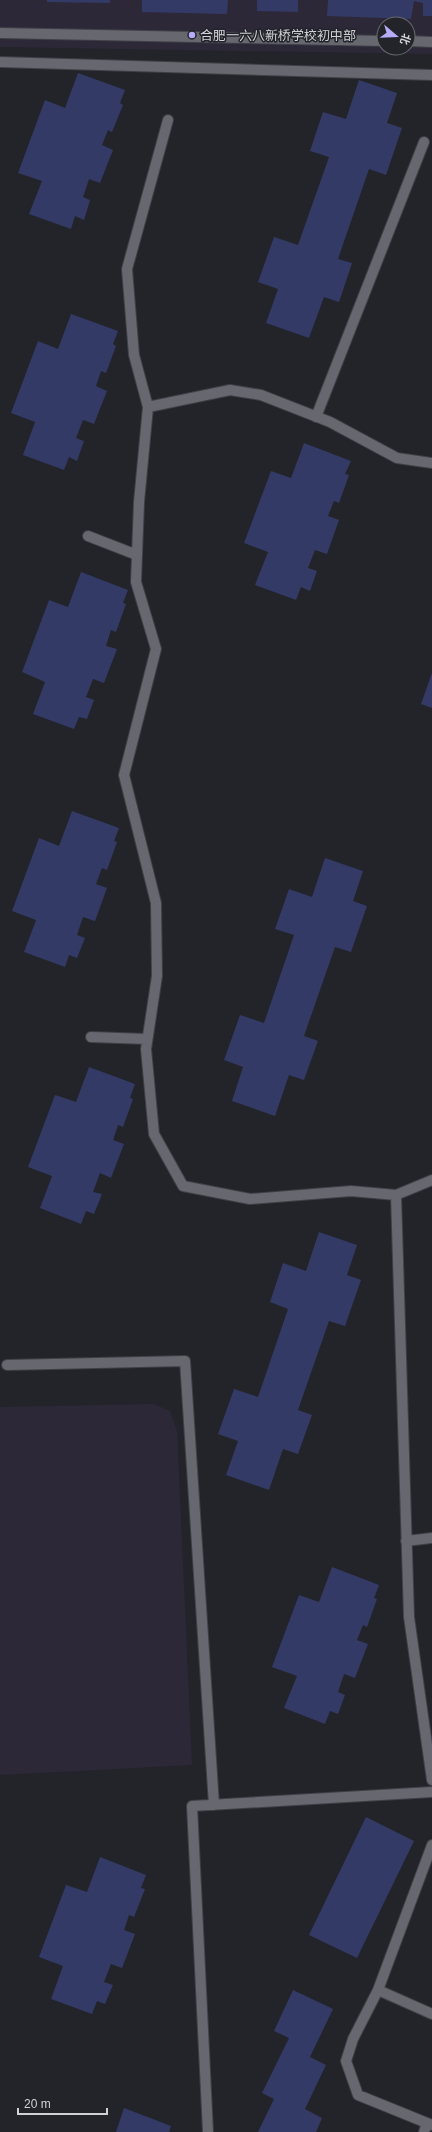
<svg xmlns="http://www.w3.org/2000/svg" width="432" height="2132" viewBox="0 0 432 2132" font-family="Arial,'Noto Sans SC',sans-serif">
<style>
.education{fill:#2d2838;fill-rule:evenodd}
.building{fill:#343a66}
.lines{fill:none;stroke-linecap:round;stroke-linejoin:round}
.minor-casing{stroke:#3f4046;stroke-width:12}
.minor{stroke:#66676f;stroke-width:10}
.poi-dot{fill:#b7abf8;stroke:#22242a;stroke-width:1.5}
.labels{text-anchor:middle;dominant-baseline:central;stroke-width:3;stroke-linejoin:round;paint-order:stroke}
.poi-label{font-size:13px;fill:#d0d1d6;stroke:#22242a;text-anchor:start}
</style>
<rect width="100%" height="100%" fill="#22242a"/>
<path class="education" d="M0,0H432V54L0,47ZM384,24H408V48H384Z
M154,1404L170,1411L177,1431L192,1765L0,1775V1407Z"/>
<path class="building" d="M47,0H110V3L47,2Z
M142,0H228L227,14L142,12Z
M257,0H298V12L257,11Z
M328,0H432V16H423V3L414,1L411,19L327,16Z
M78,73L125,90L120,103L123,105L112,132L108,130L102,145L113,150L100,183L89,179L83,197L90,200L84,220L75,216L71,229L29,214L42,181L18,173L45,100L65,108Z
M359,80L397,93L387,123L402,128L386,175L369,169L338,259L352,263L339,302L324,297L309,338L266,323L278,289L258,282L274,237L298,245L329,157L310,151L323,112L346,119Z
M71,314L118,331L113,344L116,346L106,373L101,371L96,386L107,391L94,424L83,420L76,438L84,441L77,461L69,457L64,470L23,455L35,422L11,413L38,341L58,349Z
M304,443L351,461L345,474L349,475L339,503L334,501L328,516L339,520L327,554L315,550L308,568L317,571L310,591L301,587L296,600L255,585L268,552L244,543L271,471L291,478Z
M81,572L128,590L123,603L126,604L116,632L111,630L106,646L117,649L104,683L93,679L86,697L94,700L87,719L79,717L74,729L33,714L45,682L22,672L49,600L68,607Z
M432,673V708L421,704Z
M72,811L119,828L114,841L117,842L107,870L102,868L96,884L107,888L95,921L83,917L77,935L85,938L77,958L69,955L65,967L24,952L36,920L12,911L39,838L59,846Z
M325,858L363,871L353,901L367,906L351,952L335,947L304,1036L318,1041L304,1080L289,1075L275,1116L232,1101L243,1067L224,1060L240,1015L264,1023L294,935L275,929L289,889L312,897Z
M89,1067L135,1084L130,1098L133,1099L123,1127L118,1125L113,1140L124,1144L111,1178L100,1173L93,1192L102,1194L94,1214L86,1211L81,1224L40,1208L52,1176L28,1167L55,1095L76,1102Z
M319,1232L357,1245L347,1275L361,1280L345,1326L329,1321L298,1410L312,1415L298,1454L283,1449L269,1490L226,1475L238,1441L218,1434L234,1389L258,1397L288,1309L270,1302L283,1263L306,1271Z
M332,1567L379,1585L374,1598L377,1599L367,1627L363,1625L357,1640L368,1644L355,1678L344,1674L338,1692L345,1695L338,1714L330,1711L325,1724L284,1708L297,1676L272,1667L299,1595L319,1602Z
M366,1817L414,1841L357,1958L309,1935Z
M100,1857L146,1875L141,1888L145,1889L134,1917L129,1915L124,1930L135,1934L122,1968L111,1964L104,1982L113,1985L105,2004L97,2001L92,2014L51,1999L63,1966L39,1957L66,1885L87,1892Z
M293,1990L333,2009L310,2057L326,2065L305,2109L322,2118L316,2132H258L274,2099L262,2093L289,2038L274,2031Z
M124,2108L171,2126L169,2132H116Z"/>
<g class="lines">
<defs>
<path id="minor" d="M0,33L384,41
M408,41L432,42
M0,62L432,75
M168,120L127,269L134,355L148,407L139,502L136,582L156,649L124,775L156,903L157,976L146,1049L154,1134L183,1186L250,1199L351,1191L396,1195L409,1617L432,1780
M148,407L230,390L261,395L330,422L397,458L432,463
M316,417L424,142
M88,536L137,555
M91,1037L147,1039
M396,1195L432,1180
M7,1365L185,1361L214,1805
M406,1541L432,1538
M432,1845L378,1990L432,2014
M378,1990L353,2039L346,2061L358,2095L427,2123
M208,2132L192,1806L432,1792
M424,2132L427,2123L432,2125"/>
</defs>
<use href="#minor" class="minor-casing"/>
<use href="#minor" class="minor"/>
</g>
<circle class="poi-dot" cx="192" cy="35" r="4"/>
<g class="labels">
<g class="poi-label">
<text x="200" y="35">合肥一六八新桥学校初中部</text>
</g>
</g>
<g transform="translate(396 36) rotate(109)"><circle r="19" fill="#22242a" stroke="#68696f"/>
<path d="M0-3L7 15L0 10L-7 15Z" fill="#b7abf8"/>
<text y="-6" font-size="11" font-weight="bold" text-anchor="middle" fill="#d0d1d6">北</text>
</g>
<path d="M18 2108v6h89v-6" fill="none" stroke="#d0d1d6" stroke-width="2"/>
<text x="24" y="2108" font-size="12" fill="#d0d1d6" stroke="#22242a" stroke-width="3" paint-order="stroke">20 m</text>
</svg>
